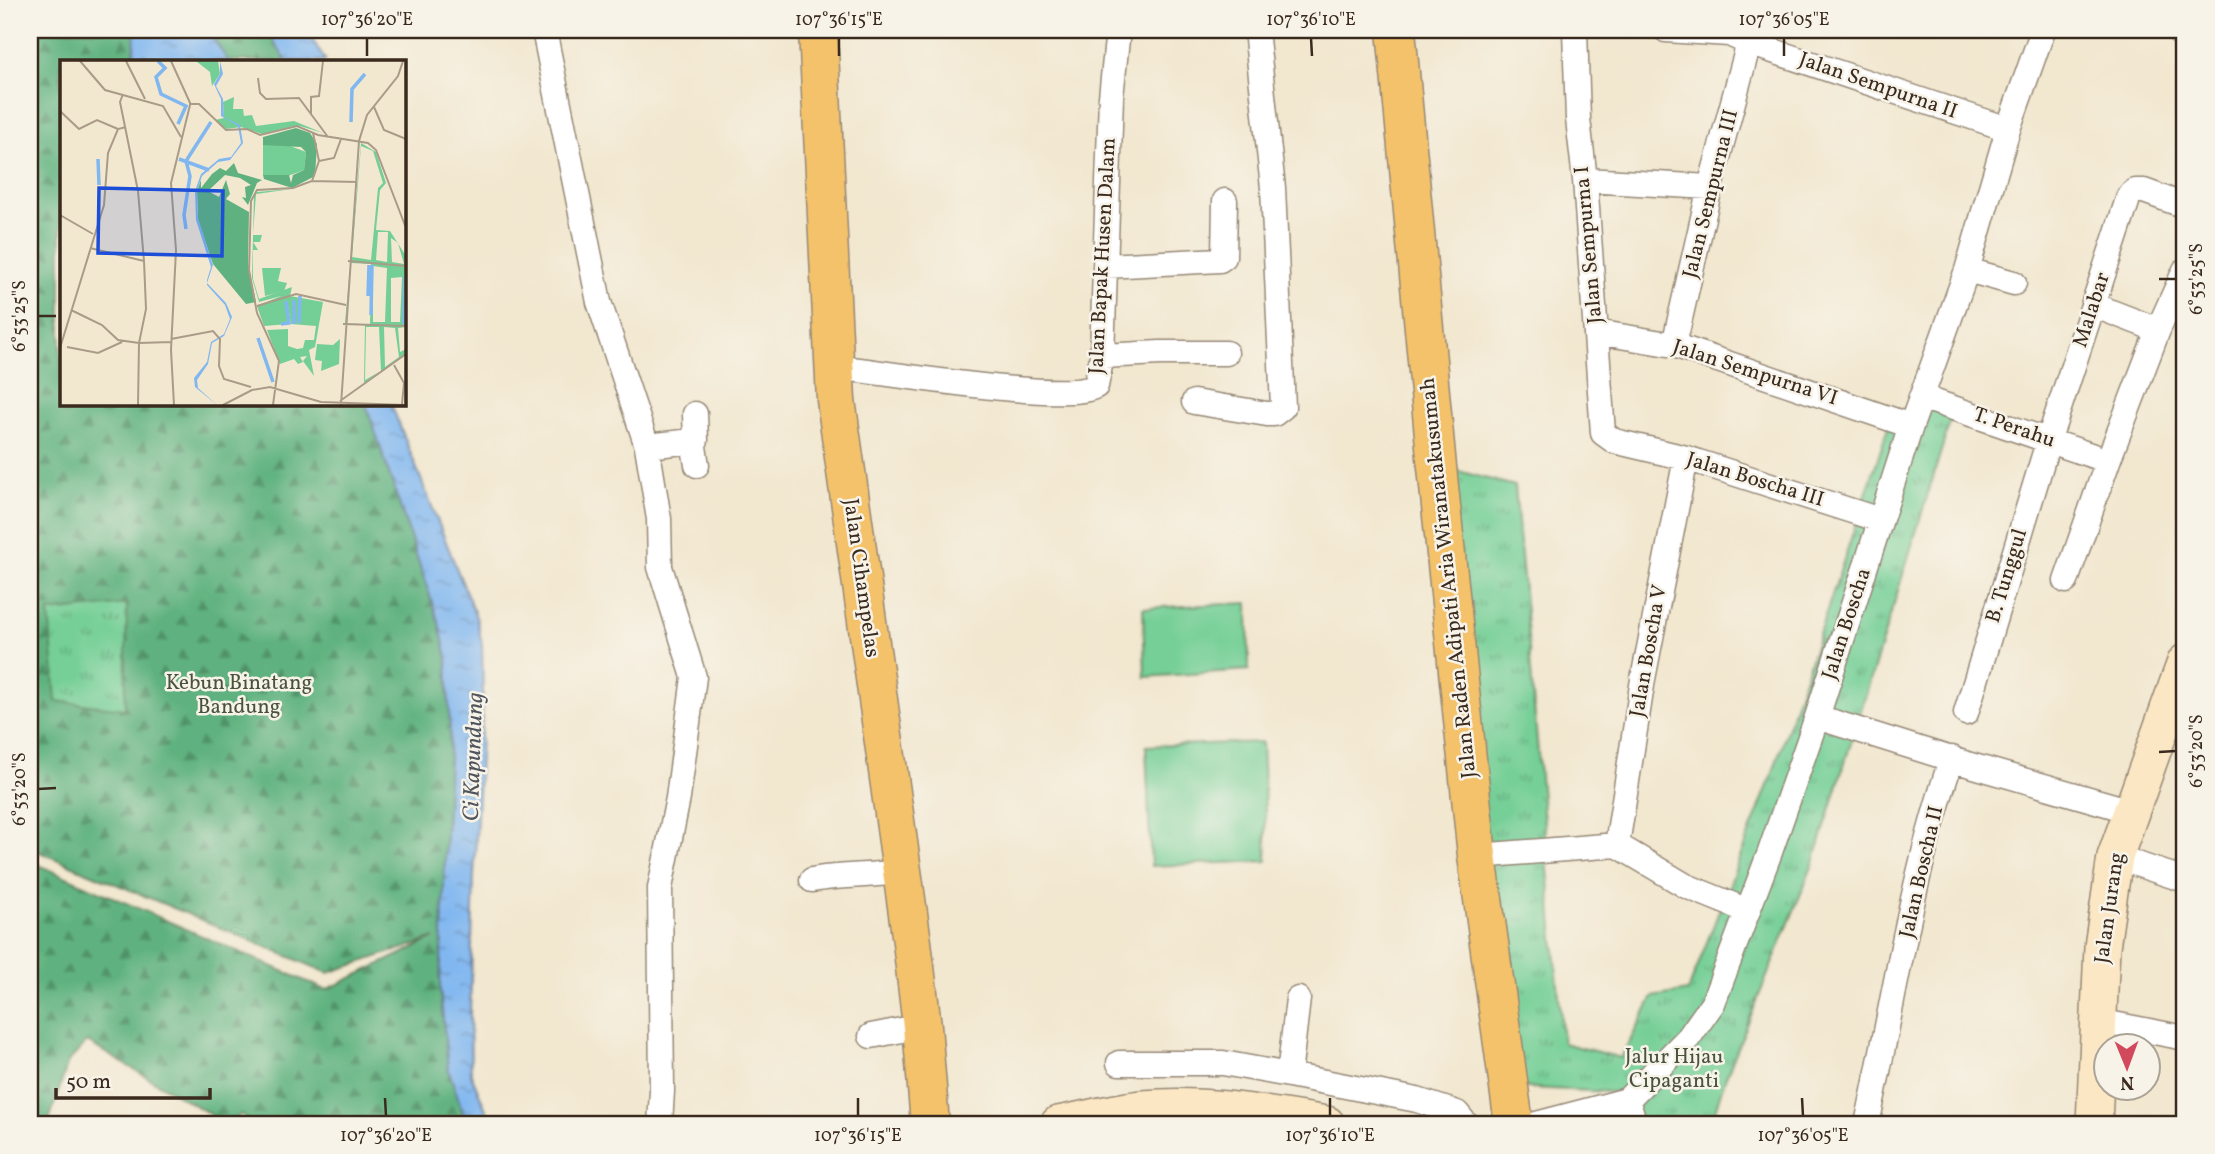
<svg xmlns="http://www.w3.org/2000/svg" width="2215" height="1154" viewBox="0 0 2215 1154" font-family="Vollkorn,serif">
<style>
.green{fill:#74cf96;stroke:#587c5a;stroke-width:2}
.forest{fill:url(#forest-firs);stroke:#4d6e4e;stroke-width:2}
.park{fill:url(#park-tufts);stroke:#587c5a;stroke-width:2}
.water{fill:url(#water-ripples);stroke:#5e7087;stroke-width:2}
.lines{fill:none;stroke-linecap:round;stroke-linejoin:round}
.minor-casing{stroke:#968876;stroke-width:27}
.tertiary-casing{stroke:#968876;stroke-width:32}
.secondary-casing{stroke:#968876;stroke-width:38}
.primary-casing{stroke:#968876;stroke-width:41}
.minor{stroke:#fff;stroke-width:24}
.tertiary{stroke:#fff;stroke-width:30}
.secondary{stroke:#fbe7c3;stroke-width:35}
.primary{stroke:#f4c26a;stroke-width:38}
.ticks{fill:none;stroke:#3b2a1e;stroke-width:2.5}
.labels{text-anchor:middle;dominant-baseline:central;stroke-width:5;stroke-linejoin:round;paint-order:stroke}
.street-label{font-size:21px;fill:#3b2a1e;stroke:#f7f3e8}
.park-label{font-size:21px;fill:#49533c;stroke:#f7f3e8}
.water-label{font-size:23px;font-style:italic;fill:#50545d;stroke:#f7f3e8}
.inset-river{fill:none;stroke:#81b7f0;stroke-width:3.5}
.inset-road{fill:none;stroke:#a99b88;stroke-width:2}
.view{fill:#1d4ed8;fill-opacity:0.15;stroke:#1d4ed8;stroke-width:3.5}
.inset-edge{fill:none;stroke:#3b2a1e;stroke-width:3.5}
.neatline{fill:none;stroke:#3b2a1e;stroke-width:2.5}
.ticks-label{font-size:18px;text-anchor:middle;fill:#3b2a1e}
</style>
<defs>
<pattern id="forest-firs" width="22" height="20" patternUnits="userSpaceOnUse" patternTransform="scale(1.75)"><rect width="22" height="20" fill="#5fb27f"/><path d="M5 1l3.5 6h-7zM16 11l3.5 6h-7z" fill="#509167"/></pattern>
<pattern id="park-tufts" width="24" height="20" patternUnits="userSpaceOnUse" patternTransform="scale(1.75)"><rect width="24" height="20" fill="#74cf96"/><path d="M3 7l-1-3M5 7V3M7 7l1-3M15 17l-1-3M17 17v-4M19 17l1-3" fill="none" stroke="#60a87a"/></pattern>
<pattern id="water-ripples" width="26" height="14" patternUnits="userSpaceOnUse" patternTransform="scale(1.75)"><rect width="26" height="14" fill="#81b7f0"/><path d="M2 4q2-2 4 0t4 0M15 11q2-2 4 0t4 0" fill="none" stroke="#6b95c2"/></pattern>
</defs>
<rect width="100%" height="100%" fill="#f7f3e8"/>
<filter id="ink" filterUnits="userSpaceOnUse"><feTurbulence type="fractalNoise" baseFrequency=".0143" numOctaves="2"/><feDisplacementMap in="SourceGraphic" scale="14" xChannelSelector="R" yChannelSelector="G"/><feConvolveMatrix kernelMatrix="1 2 1 2 8 2 1 2 1" color-interpolation-filters="sRGB"/></filter>
<filter id="wash" filterUnits="userSpaceOnUse"><feTurbulence type="fractalNoise" baseFrequency=".00686" numOctaves="4" result="noise"/><feDisplacementMap in="SourceGraphic" scale="28" xChannelSelector="R" yChannelSelector="G"/><feGaussianBlur stdDeviation="1.57" result="paint"/><feColorMatrix in="noise" values="0 0 0 0 0 0 0 0 0 0 0 0 0 0 0 0 0 1.4 0 .05"/><feComposite in="paint" operator="in"/></filter>
<g filter="url(#wash)">
<rect width="100%" height="100%" fill="#f2e7cf"/>
<path class="green" d="M1248,603L1249,670L1145,677L1143,608Z
M1262,742L1267,861L1151,866L1146,746Z"/>
<path class="forest" d="M30,30H267L286,61H61V404H366L439,623L447,657L450,731L440,989C444,1036 450,1080 467,1124H250L242,1114L227,1124L87,1042L68,1062L48,1124H30V861L326,990L435,938L328,973L30,848Z"/>
<path class="park" d="M1922,399L1954,409L1815,859L1725,1079L1711,1124H1640L1628,1093L1512,1087L1443,467L1515,486L1563,1043L1621,1058L1653,997L1688,991L1772,775L1888,428Z
M127,604L125,709L56,701L49,612Z"/>
<path class="water" d="M135,30H208L228,61H140L134,54Z
M267,30H306L326,61H286Z
M366,404H391L476,617L482,644L483,695L474,877L470,1013L471,1074L492,1124H467L448,1068L440,989L450,731L447,657L439,623Z"/>
</g>
<g filter="url(#ink)">
<g class="lines">
<defs>
<path id="minor" d="M544,30L599,302L647,446L659,519L660,567L694,677L678,798L660,888L662,1091L660,1124
M1575,30L1578,119L1585,180L1603,433L1614,441L1686,458L1880,520
M1666,30L1729,34L1749,43L2008,129
M1585,180L1710,187
M1106,266L1220,260L1224,257L1225,201
M1967,270L2014,283
M2093,305L2158,330
M1596,332L1674,345L1911,426
M1674,345L1710,187L1749,43
M1102,356L1160,353H1226
M834,367C878,371 1069,404 1096,386L1102,356L1111,97L1118,30
M1921,397L2108,461
M1194,402L1267,414H1274L1283,407L1273,188L1256,30
M695,414L696,440L693,441L697,465
M647,446L693,441
M2066,581L2108,461L2158,330L2185,270
M1966,713L2049,439L2129,196L2135,191H2144L2185,206
M1817,717L1967,764L2131,811
M1617,845L1643,679L1686,458
M1617,845L1686,886L1748,911
M1477,856L1617,845
M2115,857L2185,880
M812,880C842,874 872,877 902,871
M2098,1021L2185,1038
M871,1036L922,1026
M1119,1063H1223L1289,1075L1417,1100L1457,1113L1466,1124
M1289,1075L1298,999
M1627,1100L1635,1124
M1536,1124L1627,1100L1689,1037L1713,1003L1770,852L1817,717L1911,426L1967,270L2008,129L2043,30
M1867,1124C1894,1002 1911,877 1952,758"/>
<path id="tertiary" d="M2180,30L2185,31"/>
<path id="secondary" d="M1058,1124C1086,1119 1115,1111 1143,1108C1205,1102 1266,1114 1327,1124
M2094,1124L2102,947L2115,857L2185,662"/>
<path id="primary" d="M818,30L836,400L912,942L922,1026L930,1124
M1396,30L1437,467L1477,856L1514,1124"/>
</defs>
<use href="#minor" class="minor-casing"/>
<use href="#tertiary" class="tertiary-casing"/>
<use href="#secondary" class="secondary-casing"/>
<use href="#primary" class="primary-casing"/>
<use href="#minor" class="minor"/>
<use href="#tertiary" class="tertiary"/>
<use href="#secondary" class="secondary"/>
<use href="#primary" class="primary"/>
</g>
</g>
<path class="ticks" d="M367,38V56M839,38V56M1311,38L1312,56M1784,38V56M2159,279H2176M38,316H56M2159,752L2176,751M38,789L56,788M385,1098L386,1116M858,1098V1116M1330,1098V1116M1802,1098L1803,1116"/>
<g class="labels">
<g class="street-label">
<text transform="translate(1878 86) rotate(19)">Jalan Sempurna II</text>
<text transform="translate(1711 194) rotate(-76)">Jalan Sempurna III</text>
<text transform="translate(1589 245) rotate(-95)">Jalan Sempurna I</text>
<text transform="translate(1103 256) rotate(-87)">Jalan Bapak Husen Dalam</text>
<text transform="translate(2092 310) rotate(-72)">Malabar</text>
<text transform="translate(1755 373) rotate(18)">Jalan Sempurna VI</text>
<text transform="translate(2014 428) rotate(19)">T. Perahu</text>
<text transform="translate(1755 480) rotate(17)">Jalan Boscha III</text>
<text transform="translate(2007 576) rotate(-73)">B. Tunggul</text>
<text transform="translate(861 578) rotate(82)">Jalan Cihampelas</text>
<text transform="translate(1449 578) rotate(-96)">Jalan Raden Adipati Aria Wiranatakusumah</text>
<text transform="translate(1847 624) rotate(-72)">Jalan Boscha</text>
<text transform="translate(1649 651) rotate(-80)">Jalan Boscha V</text>
<text transform="translate(1922 872) rotate(-77)">Jalan Boscha II</text>
<text transform="translate(2110 908) rotate(-82)">Jalan Jurang</text>
</g>
<g class="park-label">
<text x="239" y="683">Kebun Binatang<tspan x="239" dy="24">Bandung</tspan></text>
<text x="1674" y="1057">Jalur Hijau<tspan x="1674" dy="24">Cipaganti</tspan></text>
</g>
<g class="water-label">
<text transform="translate(474 757) rotate(-88)">Ci Kapundung</text>
</g>
</g>
<g transform="translate(60 60)">
<rect width="346" height="346" fill="#f2e7cf"/>
<path d="M301,83L316,92L326,123L320,130L316,170L330,171L346,196V267L338,268L340,292L346,289V294L304,323L305,265L285,263ZM301,86L313,91L323,123L318,128L311,200L292,197ZM318,172H328L327,202L316,200ZM331,178L338,183L344,204L332,202ZM291,203L311,204L310,264L316,265L286,263ZM313,206L327,208L325,262H313ZM342,217L340,262H331V218ZM306,267H319L321,311L305,320ZM324,267L335,268L339,297L325,307ZM225,84L246,92L244,110L225,117L203,115V85ZM202,208H221L218,221L227,223L224,231L205,236ZM280,279L279,304L261,311L262,301L255,300L257,284L273,285Z" fill="#74cf96" fill-rule="evenodd"/>
<path d="M236,68L250,73L257,84L255,116L232,128L204,119L203,115H229L231,123L233,115L244,110L246,92L241,87L203,85V77ZM174,103L178,113L202,120L197,123L188,145L182,137L186,138L185,127L191,125L180,118L165,115L148,131L159,137L166,120L170,134L166,139L189,152L188,204L196,242L186,244L153,204L138,160L137,131L141,120V128L152,114L160,108L166,111Z" fill="#5fb27f"/>
<path d="M136,1H158L160,14L152,26L150,12ZM174,37L173,49H183L184,56L192,55L196,66L234,61L263,73L240,66L202,74L181,67L166,69L155,60L164,58L163,42ZM232,129L196,134L193,175H202L200,182H193L198,190H193V219L199,239L232,227L230,236L263,242L255,287L249,290L254,316L243,301L247,296L240,297L243,302L238,304L234,299L220,304L207,270L228,269V286L237,289L243,288L245,280H254L256,266L231,264L227,240L229,264L204,266L197,246L221,236L199,242L192,218L194,136L197,132Z" fill="#74cf96"/>
<path d="M160,1L163,14L156,26L163,39L164,57L180,65L183,83L170,100L158,102L142,116L137,131L138,158L153,205L147,223L166,243L172,257L164,276L152,283L148,304L137,320L138,328L157,345L135,327L134,318L147,302L151,282L164,274L170,259L165,245L147,225V220L151,207L136,160L135,131L141,114L159,99L171,97L181,83L178,66L161,56V39L154,24L160,14Z" fill="#81b7f0"/>
<path class="inset-river" d="M98,1L105,8L96,17L101,34L126,46L118,64M291,62L292,29L305,14M38,99L39,125M119,99L149,110M126,101L130,116L124,155L126,169M126,101L151,62M308,236L309,205M234,240V264M311,255L312,205M239,263L240,236M221,264L229,263L226,241M344,264L345,216M198,278L213,322"/>
<path class="inset-road" d="M20,1L45,30L103,46L121,77M66,1L85,39M111,1L131,45M198,18L200,33L206,39L239,38L268,77M63,34L60,42L78,131L84,201L86,249L79,283L78,345M129,44H139L166,70L187,69L200,75L237,66L258,75L308,83L316,90L346,168M314,47L324,70L346,79M0,51L19,69L37,60L58,69M251,54V37L259,36L263,1M259,101L274,98L281,79M252,121L297,122M78,130L111,129M0,155L33,174M30,188L84,201M288,201L346,206M197,246L236,234L286,245M11,250L42,265L58,280L79,283M283,264L346,266M111,279L153,271L160,279L159,306L164,319L191,327M79,283L111,282M7,287L38,293L62,282M0,288L44,145L48,93L58,69L66,67M334,305L344,323L342,344M280,341L346,294M114,345L111,290L116,190L111,123L130,45M163,345L192,330L210,327L261,342L346,345M213,345L219,301L197,253L189,210L191,141L197,130L233,128L252,121L259,101L253,73M281,345L299,81L307,55L338,16L343,1"/>
<path class="view" d="M39,128L163,131L162,196L38,193Z"/>
<rect width="346" height="346" class="inset-edge"/>
</g>
<rect width="2215" height="1154" fill="none" stroke="#f7f3e8" stroke-width="77"/>
<g transform="translate(2127 1067) rotate(179)"><circle r="33" fill="#f7f3e8" stroke="#aca397" stroke-width="2"/>
<path d="M0-5L12 26L0 18L-12 26Z" fill="#d1495b"/>
<text y="-10" font-size="19" font-weight="bold" text-anchor="middle" fill="#3b2a1e">N</text>
</g>
<path d="M56 1088v10h154v-10" fill="none" stroke="#3b2a1e" stroke-width="3.5"/>
<text x="66" y="1088" font-size="21" fill="#3b2a1e" stroke="#f7f3e8" stroke-width="5" paint-order="stroke">50 m</text>
<rect x="38" y="38" width="2138" height="1078" class="neatline"/>
<g class="ticks-label">
<text x="367" y="25">107°36'20"E</text>
<text x="839" y="25">107°36'15"E</text>
<text x="1311" y="25">107°36'10"E</text>
<text x="1784" y="25">107°36'05"E</text>
<text transform="translate(2196 279) rotate(-90)" y="6">6°53'25"S</text>
<text transform="translate(19 316) rotate(-90)" y="6">6°53'25"S</text>
<text transform="translate(2196 751) rotate(-90)" y="6">6°53'20"S</text>
<text transform="translate(19 789) rotate(-90)" y="6">6°53'20"S</text>
<text x="386" y="1141">107°36'20"E</text>
<text x="858" y="1141">107°36'15"E</text>
<text x="1330" y="1141">107°36'10"E</text>
<text x="1803" y="1141">107°36'05"E</text>
</g>
</svg>
